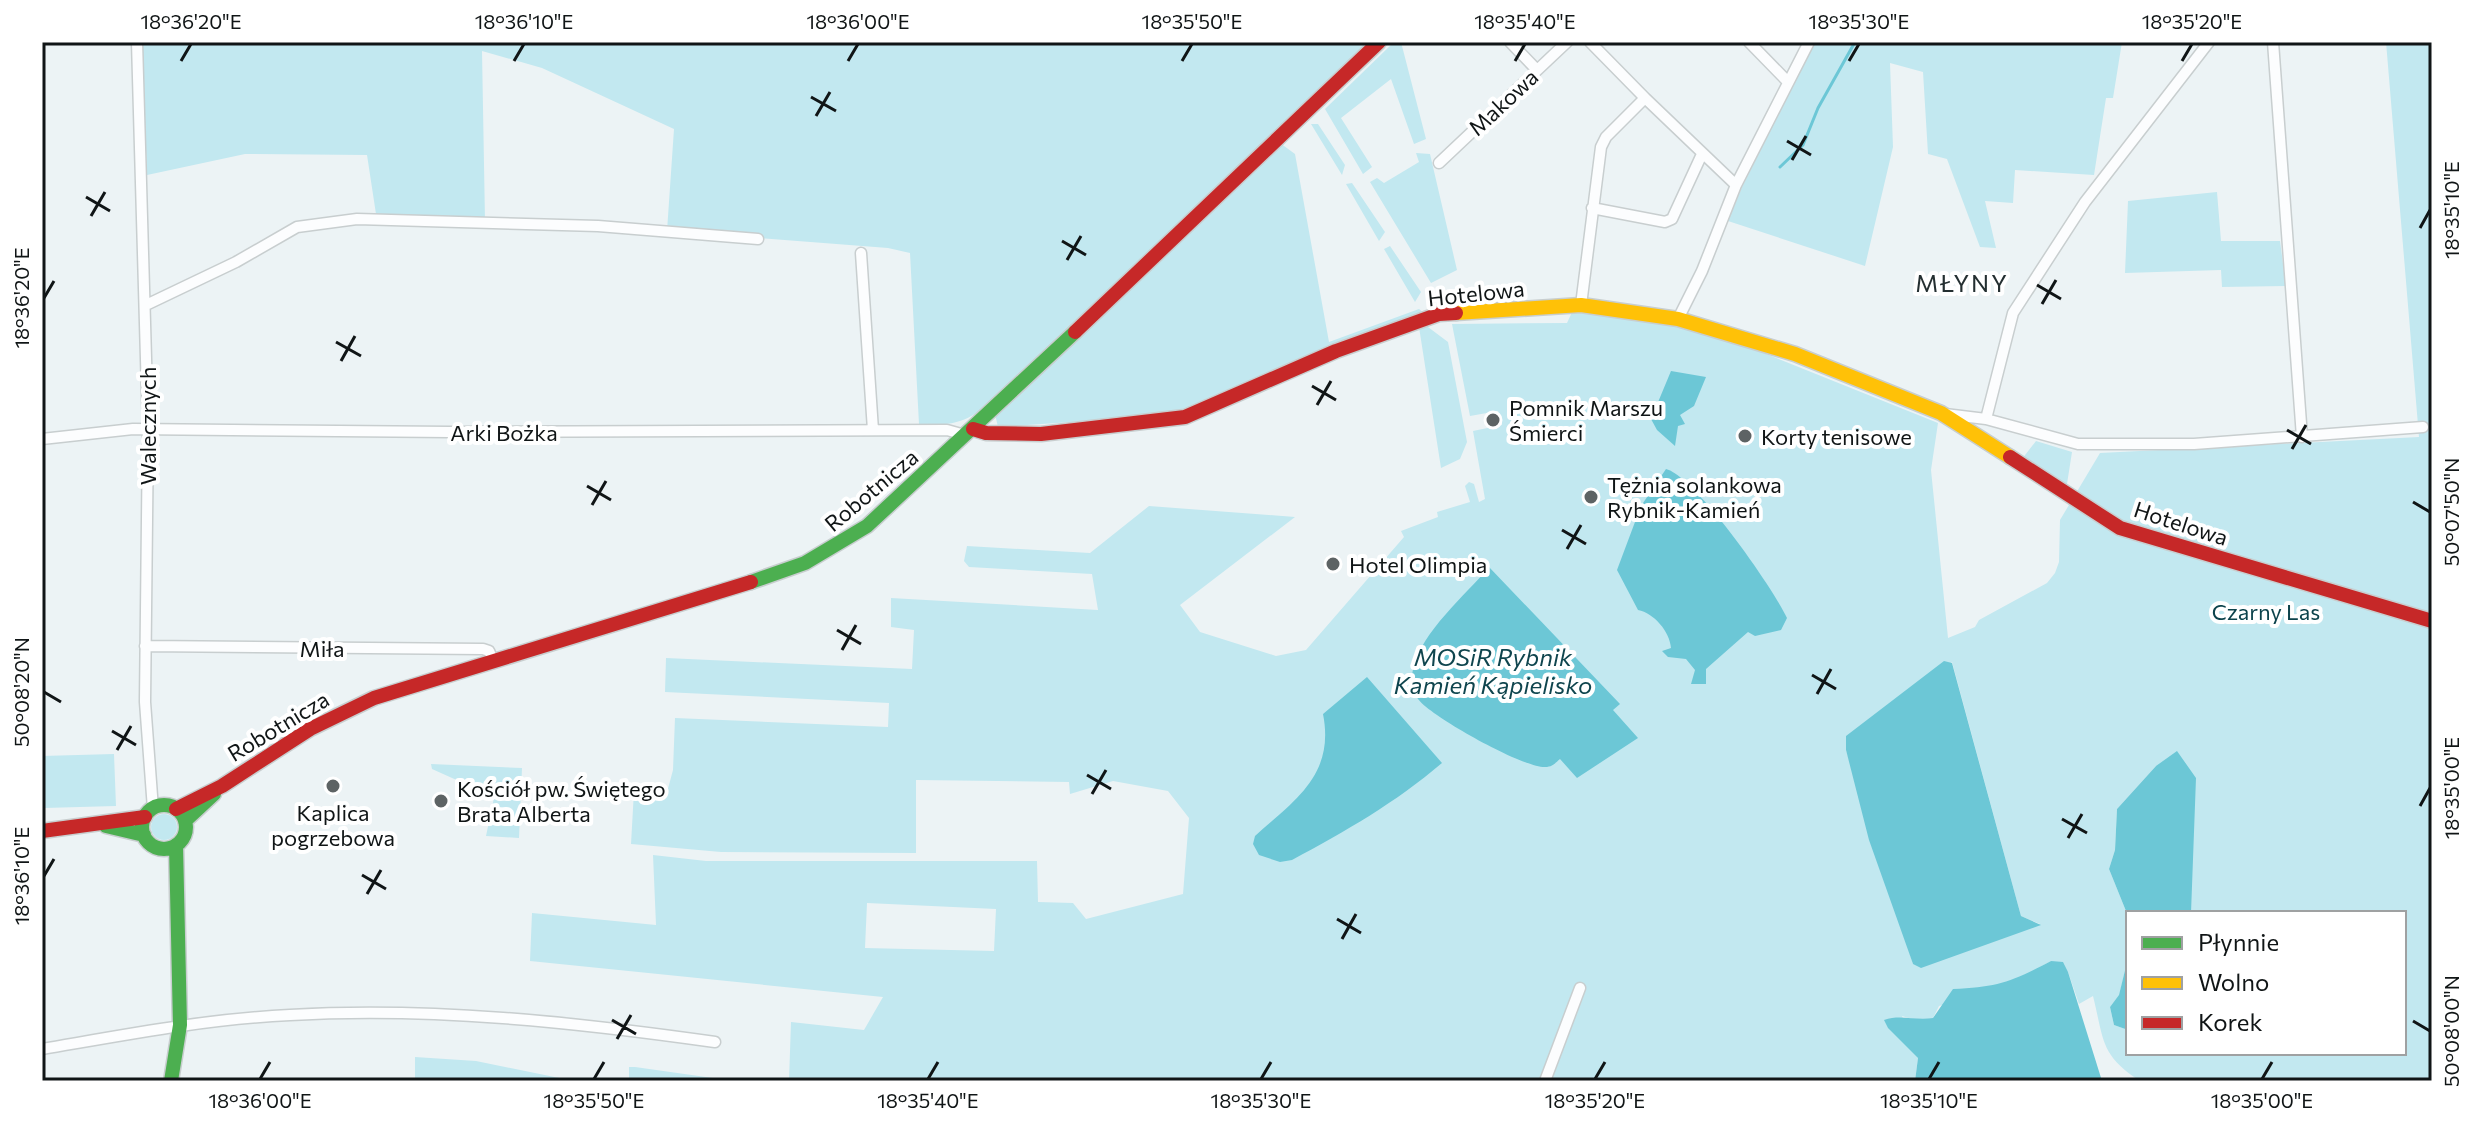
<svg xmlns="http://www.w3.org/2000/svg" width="2474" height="1123" viewBox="0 0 2474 1123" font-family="Commissioner,sans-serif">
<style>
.green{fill:#c2e8f0;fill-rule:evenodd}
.water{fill:#6cc7d6}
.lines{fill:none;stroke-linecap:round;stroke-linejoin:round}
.stream{stroke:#6cc7d6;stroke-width:3}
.street-casing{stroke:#c8cecf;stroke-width:13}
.fast-casing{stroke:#c8cecf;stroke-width:17}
.slow-casing{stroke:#c8cecf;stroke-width:17}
.jam-casing{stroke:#c8cecf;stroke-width:17}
.street{stroke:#fcfdfe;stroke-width:10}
.fast{stroke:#4caf50;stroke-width:14}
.slow{stroke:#ffc107;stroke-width:14}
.jam{stroke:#c62828;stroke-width:14}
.ticks{fill:none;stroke:#101516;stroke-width:3}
.poi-dot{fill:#5d6364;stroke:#fff;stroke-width:3}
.labels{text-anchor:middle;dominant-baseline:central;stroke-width:8;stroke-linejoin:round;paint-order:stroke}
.street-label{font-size:22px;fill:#101516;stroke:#fff}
.poi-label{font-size:22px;fill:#101516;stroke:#fff;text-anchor:start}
.park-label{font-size:22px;fill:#0c434c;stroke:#fff}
.neighbourhood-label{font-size:24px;letter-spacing:2px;fill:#242f31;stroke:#fff}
.water-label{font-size:24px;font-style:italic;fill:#0f454e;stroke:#fff}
.neatline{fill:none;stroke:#101516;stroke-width:3}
.ticks-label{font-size:20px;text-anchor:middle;fill:#101516}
</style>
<rect width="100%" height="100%" fill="#ecf3f5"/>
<path class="green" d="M142,42H1373L1280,143L1295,154L1329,342L1419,309L1424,313L1190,411L1163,416L998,427L992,401C968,422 951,427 919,424L910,253L888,248L667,231L674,129L542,68L482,51L485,221L376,214L367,155L245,154L147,175Z
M1394,42H1401L1426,139L1414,144L1391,79L1341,118L1372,167L1363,174L1325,109Z
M1814,42H2122L2113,98H2106L2094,175L2015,170L2013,203L1985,201L1996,248L1980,247L1947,159L1928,154L1923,72L1890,63L1893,147L1865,266L1728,221L1742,187Z
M2386,42H2432V1081H2140C2100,1055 2104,1040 2093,996L2079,1004L2068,972L2051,961L2011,983L1939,1006L1933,1018L1918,1021L1902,1016L1918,1058L1915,1081H789L791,1022L864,1030L883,997L530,961L532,913L656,925L653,855L706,861H1037L1038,902L1073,903L1086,919L1183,894L1189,818L1168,791L1113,781L1070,794L1069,782L916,780V853L721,852L631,844L634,791L666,796L673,770L675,718L888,727L889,703L665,692L666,658L912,669L914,630L891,627V598L1098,610L1092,574L969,567L964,561L967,546L1090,553L1149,506L1295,517L1180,605L1200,632L1276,656L1306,650L1404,537L1401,531L1438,517L1437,512L1470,502L1465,486L1469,482L1474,484L1479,502L1485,499L1473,431L1502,425L1498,411L1470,416L1452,324L1567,323L1573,310L1658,321L1734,341L1938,423L1931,470L1948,638L1975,627L1979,620L2047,583L2055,573L2059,562L2060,520L2100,453L2419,437ZM1952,662L2021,916L2040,924L1913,964L1846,750ZM2156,766L2191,841V913H2404V1053H2128V1030L2114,1025L2110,1007L2119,996L2128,958V916L2109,869L2115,850L2117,809ZM867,903L996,909L994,951L865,948Z
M1311,124H1318L1345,165L1342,175Z
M1416,153L1430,154L1457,270L1431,283L1370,182L1377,178L1384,183L1419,162Z
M1352,183L1385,232L1379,241L1346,184Z
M2217,192L2221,241H2280L2286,286L2222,287L2221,270L2125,273L2128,201Z
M1390,246L1421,292L1415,302L1384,249Z
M1419,327H1428L1448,342L1467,442L1460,459L1441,468Z
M2036,441L2072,452L2067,484L2063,486L2022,459Z
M114,754L116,806L44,808L42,756Z
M431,764L522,768L519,838L486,836L496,788L461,782L432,769Z
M151 827a13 13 0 1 1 26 0a13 13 0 1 1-26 0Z
M415,1057L476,1061L574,1081H415Z
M629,1067H635L734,1081H629Z"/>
<path class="water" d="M1671,371L1706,377L1694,406L1680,415L1685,424L1678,426L1675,446L1657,430L1651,419Z
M1666,469C1695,476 1773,588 1787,618L1781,630L1755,636L1748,632L1706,669V684H1691L1695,670L1686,659L1668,657L1662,651L1671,648C1670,632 1654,613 1638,610L1617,570L1641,506Z
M1489,567L1620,704L1613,710L1638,738L1577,778L1560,759C1555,763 1553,767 1545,767C1523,768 1430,716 1418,699C1413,692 1411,678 1413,669C1422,631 1465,596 1489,567Z
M1944,661L1952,663L2021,916L2041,925L1921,968L1913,964L1869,840L1846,750V736Z
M1367,677L1442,763C1395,803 1346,831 1292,860L1280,862L1259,855L1253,844L1255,836C1295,800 1335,775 1323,714Z
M2177,751L2196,778L2191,913L2128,916L2109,869L2115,850L2117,809L2156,766Z
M2128,958V1030L2114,1025L2110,1007L2119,995Z
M2051,961L2063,962L2068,972L2102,1081H1915L1918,1058L1888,1028L1884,1020C1901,1014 1915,1021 1933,1018L1953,989C1998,987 2011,982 2051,961Z"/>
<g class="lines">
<path class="stream" d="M1780,167L1803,145L1818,108L1855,42"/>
<defs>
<path id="street" d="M137,42L148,429L145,702L153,809
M1510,42L1537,70
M1590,42L1645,98
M1749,42L1788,82
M2273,42L2302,437
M1439,163L1567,42
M1592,208L1665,222L1672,219L1702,154
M861,253L873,430
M146,305L236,262L297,227L357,219L598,226L758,239
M1581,305L1601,147L1606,137L1645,98L1736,185L1809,42
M1678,319L1702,271L1736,185
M1945,414L1986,419L2078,444H2194L2423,427
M1986,419L2013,313L2085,202L2209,42
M42,439L133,429L450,432L947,430L965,435
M145,646L483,649L489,651L493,660
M42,1049C124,1035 206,1019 290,1015C432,1007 574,1022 715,1042
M1545,1081L1580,988"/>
<path id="fast" d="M751,582L805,563L867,526L1075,332
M142 827a22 22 0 1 1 44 0a22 22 0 1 1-44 0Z
M185,821L214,794
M106,826L144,835
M171,1081L180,1025L176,845"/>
<path id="slow" d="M1456,313L1581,305L1678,319L1795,354L1941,413L2010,457"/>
<path id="jam" d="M1075,332L1379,42
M973,429L986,433L1041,434L1185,417L1336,351L1439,314L1456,313
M2010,457L2120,528L2432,621
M176,809L222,786L310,729L374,698L751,582
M42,831L145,817"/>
</defs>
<use href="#street" class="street-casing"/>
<use href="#fast" class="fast-casing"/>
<use href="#slow" class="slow-casing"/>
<use href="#jam" class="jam-casing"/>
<use href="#street" class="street"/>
<use href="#fast" class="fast"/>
<use href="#slow" class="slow"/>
<use href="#jam" class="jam"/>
</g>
<path class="ticks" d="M181,61L191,44M514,61L524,44M848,61L858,44M1182,61L1192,44M1515,61L1525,44M1849,61L1859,44M2182,61L2192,44M811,97L836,111M816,116L830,92M1787,141L1811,155M1792,160L1806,136M86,197L110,211M91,216L105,192M2420,228L2430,210M1062,241L1086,255M1067,260L1081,236M2037,285L2061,299M44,298L54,281M2042,304L2056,280M336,342L361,356M341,361L355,336M1312,386L1336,400M1317,405L1331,381M2287,430L2311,444M2292,449L2306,425M587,486L611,500M2413,502L2430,512M592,505L606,481M1562,530L1586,544M1567,549L1581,525M837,630L861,644M842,650L856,625M1812,675L1836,689M44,692L61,702M1817,694L1831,669M112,731L136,745M117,750L131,726M1087,775L1111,789M1092,794L1106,770M2420,806L2430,788M2062,819L2087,833M2068,838L2082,814M362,875L386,889M44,876L54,859M367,894L381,870M1337,919L1361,933M1342,939L1356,914M612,1020L636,1034M2413,1021L2430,1031M617,1039L631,1015M260,1079L270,1062M594,1079L604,1062M928,1079L938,1062M1261,1079L1271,1062M1595,1079L1605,1062M1929,1079L1939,1062M2262,1079L2272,1062"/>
<g class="poi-dot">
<circle cx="1493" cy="420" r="8"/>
<circle cx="1745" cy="436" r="8"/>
<circle cx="1591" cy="497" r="8"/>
<circle cx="1333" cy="564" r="8"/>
<circle cx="333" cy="786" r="8"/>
<circle cx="441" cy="801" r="8"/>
</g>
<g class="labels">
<g class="street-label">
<text transform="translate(1503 102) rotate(-43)">Makowa</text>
<text transform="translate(1476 293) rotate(-6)">Hotelowa</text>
<text transform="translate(147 426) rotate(-90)">Walecznych</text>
<text x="504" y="432">Arki Bożka</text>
<text transform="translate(871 490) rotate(-40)">Robotnicza</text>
<text transform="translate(2181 523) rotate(18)">Hotelowa</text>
<text x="322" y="648">Miła</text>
<text transform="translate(278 726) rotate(-31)">Robotnicza</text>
</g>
<g class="poi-label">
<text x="1509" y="407">Pomnik Marszu<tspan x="1509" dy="25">Śmierci</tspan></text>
<text x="1761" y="436">Korty tenisowe</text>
<text x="1607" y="484">Tężnia solankowa<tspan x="1607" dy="25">Rybnik-Kamień</tspan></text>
<text x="1349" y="564">Hotel Olimpia</text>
<text x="457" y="788">Kościół pw. Świętego<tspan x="457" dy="25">Brata Alberta</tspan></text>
<text x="333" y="812" text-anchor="middle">Kaplica<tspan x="333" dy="25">pogrzebowa</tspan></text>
</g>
<g class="park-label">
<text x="2266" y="611">Czarny Las</text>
</g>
<g class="neighbourhood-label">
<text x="1962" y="282">MŁYNY</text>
</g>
<g class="water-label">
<text x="1493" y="656">MOSiR Rybnik<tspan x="1493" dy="28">Kamień Kąpielisko</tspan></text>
</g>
</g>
<rect width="2474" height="1123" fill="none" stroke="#ffffff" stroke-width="88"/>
<rect x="2126" y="911" width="280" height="144" fill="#ffffff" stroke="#9fa1a2" stroke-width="2"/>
<rect x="2142" y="937" width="40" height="12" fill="#4caf50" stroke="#9fa1a2" stroke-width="2"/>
<text x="2198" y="951" font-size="24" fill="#101516">Płynnie</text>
<rect x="2142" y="977" width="40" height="12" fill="#ffc107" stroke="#9fa1a2" stroke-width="2"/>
<text x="2198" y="991" font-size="24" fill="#101516">Wolno</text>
<rect x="2142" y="1017" width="40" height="12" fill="#c62828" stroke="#9fa1a2" stroke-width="2"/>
<text x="2198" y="1031" font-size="24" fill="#101516">Korek</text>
<rect x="44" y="44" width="2386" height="1035" class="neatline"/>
<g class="ticks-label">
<text x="191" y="29">18°36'20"E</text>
<text x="524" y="29">18°36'10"E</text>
<text x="858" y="29">18°36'00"E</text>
<text x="1192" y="29">18°35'50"E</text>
<text x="1525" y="29">18°35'40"E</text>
<text x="1859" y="29">18°35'30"E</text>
<text x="2192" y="29">18°35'20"E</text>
<text transform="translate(2452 210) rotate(-90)" y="7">18°35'10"E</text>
<text transform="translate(22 298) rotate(-90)" y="7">18°36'20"E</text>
<text transform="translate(2452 512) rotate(-90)" y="7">50°07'50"N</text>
<text transform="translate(22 692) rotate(-90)" y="7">50°08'20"N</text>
<text transform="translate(2452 788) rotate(-90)" y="7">18°35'00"E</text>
<text transform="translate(22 876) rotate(-90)" y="7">18°36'10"E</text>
<text transform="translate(2452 1031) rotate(-90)" y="7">50°08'00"N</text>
<text x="260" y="1108">18°36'00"E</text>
<text x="594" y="1108">18°35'50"E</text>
<text x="928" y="1108">18°35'40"E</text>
<text x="1261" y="1108">18°35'30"E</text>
<text x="1595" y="1108">18°35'20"E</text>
<text x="1929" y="1108">18°35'10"E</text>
<text x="2262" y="1108">18°35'00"E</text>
</g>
</svg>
